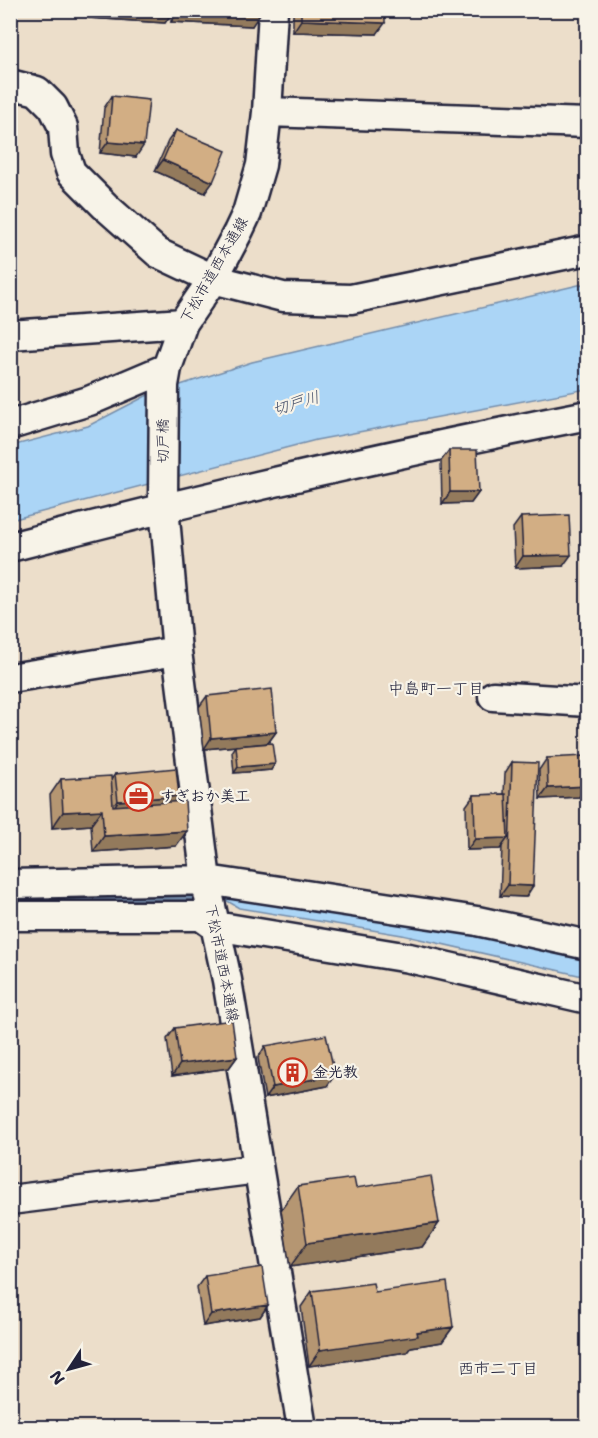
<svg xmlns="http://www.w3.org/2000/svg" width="598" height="1438" viewBox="0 0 598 1438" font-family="'Shantell Sans','Klee One',sans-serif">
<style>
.water{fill:#abd5f6;stroke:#748dab;stroke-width:1.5}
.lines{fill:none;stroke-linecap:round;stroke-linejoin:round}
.stream{stroke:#748dab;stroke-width:8}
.street-casing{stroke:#22223b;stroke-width:33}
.street{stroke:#f7f3e8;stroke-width:28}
.wall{fill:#b59672;stroke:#22223b;stroke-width:1.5}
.shaded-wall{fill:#937a5c;stroke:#22223b;stroke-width:1.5}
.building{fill:#d2ae84;stroke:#22223b;stroke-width:1.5}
.labels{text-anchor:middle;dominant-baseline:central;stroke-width:4.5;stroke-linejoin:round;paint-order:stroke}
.street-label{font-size:15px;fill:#22223b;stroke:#f7f3e8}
.poi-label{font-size:15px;font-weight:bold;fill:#22223b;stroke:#f7f3e8;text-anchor:start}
.water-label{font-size:16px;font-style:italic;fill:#444f6a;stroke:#f7f3e8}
.neighbourhood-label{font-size:16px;fill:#22223b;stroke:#f7f3e8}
</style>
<rect width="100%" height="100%" fill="#ecdeca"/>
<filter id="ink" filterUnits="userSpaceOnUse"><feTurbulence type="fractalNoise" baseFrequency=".0167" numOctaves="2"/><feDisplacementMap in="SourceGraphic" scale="12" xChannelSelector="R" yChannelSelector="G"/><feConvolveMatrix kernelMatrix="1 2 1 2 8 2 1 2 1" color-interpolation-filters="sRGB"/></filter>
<g filter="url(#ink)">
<path class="water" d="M587,283V389L316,440L11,520V446L88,426L146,396L252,362Z
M235,893L477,935L587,961V977L402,935L239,908L224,899Z"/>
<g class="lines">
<path class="stream" d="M10,899H204"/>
<defs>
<path id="street" d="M273,10L267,112L261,165L247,213L238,232L213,279L183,323L167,368L164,385L163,496L177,651L207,888L227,980L302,1428
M10,84L37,91L53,107L63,127L65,154L71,172L105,206L158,253L213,279L283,297L351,299L588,250
M267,112L588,123
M10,335L183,323
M10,425L89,401L167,368
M10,547C202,497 394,453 588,415
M10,678L177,651
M493,696L588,702
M10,884L207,880L477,921L588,945
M10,916H201L215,926L409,958L588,999
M10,1200L258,1169"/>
</defs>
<use href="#street" class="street-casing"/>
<use href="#street" class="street"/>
</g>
<path class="wall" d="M90,10H260L252,26L171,22V14L165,23L89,18Z
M293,10H371L377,34L293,32Z
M112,96L136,157L100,153L104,108Z
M176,130L205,193L155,171L168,141Z
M449,450L479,492L471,503L442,504L441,461Z
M521,517L563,566L515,568L513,528Z
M588,621V656H587L585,625Z
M207,696L276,732L268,743L271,770L234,773L232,752L236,746L204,749L199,707Z
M547,758L587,786L579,797L540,799L539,770Z
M512,762L526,897L500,896L502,846L500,849L467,850L466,806L474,795L504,794L505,773Z
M115,774L175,802L176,846L93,852L91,825L52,828L50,795L61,779L111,780Z
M175,1028L237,1057L229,1068L172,1076L167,1039Z
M265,1046L327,1086L265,1098L258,1058Z
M298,1186L356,1188L439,1223L422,1247L290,1267L281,1210Z
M205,1276L268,1305L260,1317L203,1326L197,1287Z
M312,1291L375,1292L453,1327L442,1342L411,1347L407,1352L309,1366L301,1307Z"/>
<path class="shaded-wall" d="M95,10H159L173,11L165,23L89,18Z
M179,11L260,14L252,26L171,22Z
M301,20L385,23L377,34L293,32Z
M108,142L144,145L136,157L100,153Z
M163,160L213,182L205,193L155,171Z
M450,492H479L471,503L442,504Z
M571,555L563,566L515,568L523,556Z
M276,732L268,743L204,749L211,738Z
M275,764L271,770L234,773L238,767Z
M587,786L579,797L540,799L548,788Z
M179,796L171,807L110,813L118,801Z
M102,810L91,825L52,828L63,812Z
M187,831L176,846L93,852L104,836Z
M508,838L500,849L467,850L475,839Z
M508,885L533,886L526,897L500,896Z
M237,1057L229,1068L172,1076L180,1064Z
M335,1075L327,1086L265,1098L273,1087Z
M439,1223L422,1247L290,1267L307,1243Z
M268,1305L260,1317L203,1326L211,1314Z
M453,1327L442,1342L411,1347L407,1352L309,1366L320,1350L417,1332Z"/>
<path class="building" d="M179,10H260V14Z
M301,10H371V12H385V23L301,20Z
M112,96L149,100L144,145L108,142Z
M176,130L226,151L213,182L163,160Z
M449,450H477L479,492H450Z
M569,515L571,555L523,556L521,517Z
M272,689L276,732L211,738L207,696Z
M272,743L275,764L238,767L236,746Z
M585,756L587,786L548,788L547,758Z
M512,762L538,763L533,886L508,885Z
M176,768L179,796L118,801L115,774Z
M111,776L113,806L185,801L187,831L104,836L102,810L63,812L61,779Z
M506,794L508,838L475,839L474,795Z
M232,1020L237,1057L180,1064L175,1028Z
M326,1035L335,1075L273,1087L265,1046Z
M431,1176L439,1223L307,1243L298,1186L354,1178L356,1188Z
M262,1267L268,1305L211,1314L205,1276Z
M447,1282L453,1327L417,1332L418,1336L320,1350L312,1291L373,1283L375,1292Z"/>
</g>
<defs>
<symbol id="office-ring" viewBox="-11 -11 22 22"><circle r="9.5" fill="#f7f3e8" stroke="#c8321e" stroke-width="1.5"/><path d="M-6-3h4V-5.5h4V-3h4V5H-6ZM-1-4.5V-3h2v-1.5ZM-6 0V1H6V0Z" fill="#c8321e"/></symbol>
<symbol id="building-ring" viewBox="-11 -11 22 22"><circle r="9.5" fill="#f7f3e8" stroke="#c8321e" stroke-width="1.5"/><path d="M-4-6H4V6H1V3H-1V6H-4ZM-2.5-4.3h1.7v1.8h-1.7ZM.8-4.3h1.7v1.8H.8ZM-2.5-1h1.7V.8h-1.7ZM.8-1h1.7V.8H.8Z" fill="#c8321e"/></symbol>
</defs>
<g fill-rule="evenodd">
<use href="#office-ring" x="122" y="780" width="33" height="33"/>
<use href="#building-ring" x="276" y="1056" width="33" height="33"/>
</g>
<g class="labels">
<g class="street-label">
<text transform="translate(214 270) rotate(-60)">下松市道西本通線</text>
<text transform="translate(163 441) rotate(-90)">切戸橋</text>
<text transform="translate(222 963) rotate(79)">下松市道西本通線</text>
</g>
<g class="poi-label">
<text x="160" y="796">すぎおか美工</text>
<text x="313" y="1072">金光教</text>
</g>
<g class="water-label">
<text transform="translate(296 403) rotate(-16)">切戸川</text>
</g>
<g class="neighbourhood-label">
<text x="436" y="688">中島町一丁目</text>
<text x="498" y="1368">西市二丁目</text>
</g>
</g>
<rect width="598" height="1438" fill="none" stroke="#f7f3e8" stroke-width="36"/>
<rect x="18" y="18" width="562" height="1402" fill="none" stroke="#22223b" stroke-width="2" filter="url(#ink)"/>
<g transform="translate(69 1369) rotate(234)" stroke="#f7f3e8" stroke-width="4.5" paint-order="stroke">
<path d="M0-4.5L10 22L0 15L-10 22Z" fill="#22223b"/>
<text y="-9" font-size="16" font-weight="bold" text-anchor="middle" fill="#22223b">N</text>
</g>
</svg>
